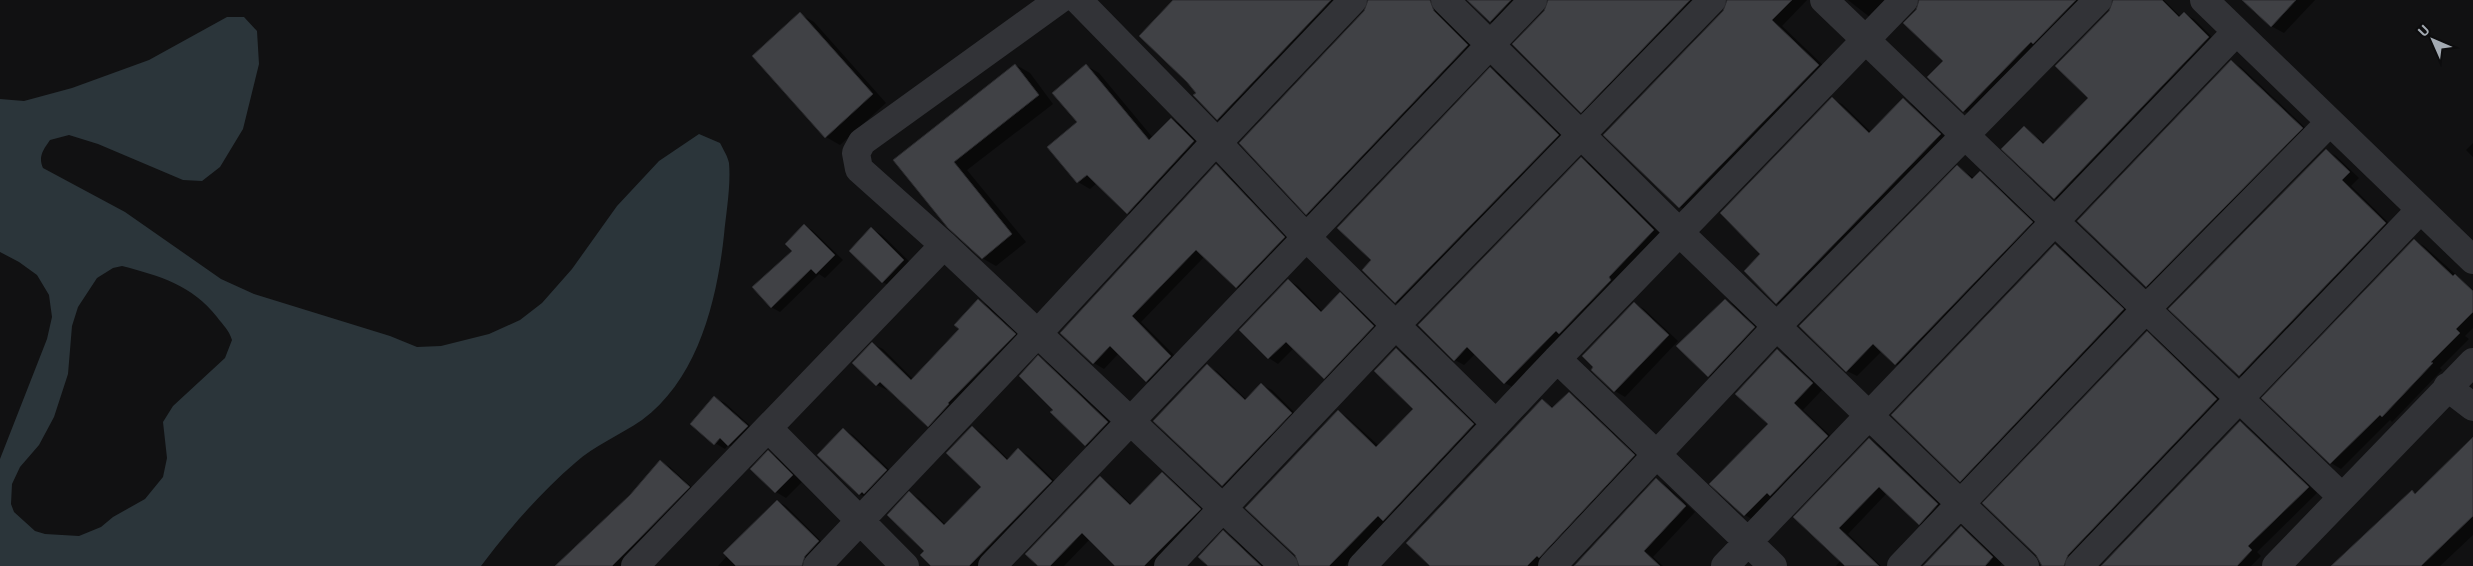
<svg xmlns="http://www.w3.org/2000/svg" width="2473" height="566" viewBox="0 0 2473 566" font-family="Roboto,sans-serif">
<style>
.water{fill:#2b353a;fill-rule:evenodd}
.shadow{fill:#0007}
.building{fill:#404145;stroke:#2b2b2e}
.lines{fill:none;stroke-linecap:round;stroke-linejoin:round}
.street{stroke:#323337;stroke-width:28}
</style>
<rect width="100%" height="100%" fill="#111112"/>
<path class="water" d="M227,17H244L257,31L259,64L243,129L220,167L202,181L183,180L98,144L69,135L50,140C43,150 38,157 43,168L125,212L221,279L254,294L390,336L417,347L441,346L489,334L520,320L542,303L572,269L617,206L659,161L699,134L720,143C723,149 728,157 729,163C731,186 726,213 724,235C717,300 698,379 642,420C620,435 595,445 575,463C540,493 509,529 481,566H0V459L47,339L52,317L49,295L37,275L19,262L0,252V99L24,101L72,88L149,60ZM122,266C160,276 192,285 217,317C223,325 229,330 232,340L225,358L173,406L163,422L167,458L163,477L145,499L113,517L101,527L79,536L45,534L35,531L14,512L11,504L12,484L20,467L39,445L54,417L68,374L72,326L78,307L97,278L113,268Z"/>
<path class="shadow" d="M1175,0H1347L1228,125L1218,119L1195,95L1198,93Z
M1369,0H1441L1477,51L1317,219L1307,214Z
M1469,0H1527L1501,27L1491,22Z
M1549,0H1706L1591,117L1582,112L1546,11Z
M1728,0H1807L1782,26L1829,71L1690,213L1680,207L1605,135L1725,11Z
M1848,0H1899L1871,18Z
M1920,0H2091L1974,117L1964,111L1945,61L1905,23L1920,5Z
M2114,0H2164L2181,17L2184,14L2194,19L2219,44L2065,204L2055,198L2003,149L2024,127L2046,144L2090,98Z
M2244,0H2315L2284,33L2271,26Z
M800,14L814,22L886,103L840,145L826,137Z
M2231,61L2241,67L2312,134L2156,292L2146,286Z
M1016,65L1030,73L1053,104L967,170L1026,242L996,266L982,258L895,160Z
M1087,66L1099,73L1153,138L1172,119L1184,127L1206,149L1140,220L1128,213L1097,183L1090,189L1078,182V122Z
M1491,69L1500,74L1568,141L1406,308L1396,302L1363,270L1372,260Z
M1832,99L1842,104L1871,132L1903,99L1913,105L1950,141L1787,309L1777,303L1746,271L1762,254Z
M2473,143V157L2466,150Z
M2326,150L2336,156L2359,178L2351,186L2395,229L2249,381L2240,375L2170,309Z
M1581,159L1591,164L1663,235L1514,388L1505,383L1475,354L1464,365L1455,360Z
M1216,166L1226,171L1294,243L1247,293L1237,287L1205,256L1141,322L1181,362L1157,387L1147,381L1119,353L1104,369L1094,363Z
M1958,167L1974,178L1980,173L1990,178L2042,228L1906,370L1896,364L1882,351L1857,376L1847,371Z
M804,226L812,230L843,260L825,278L819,274L780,312L771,307Z
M872,229L882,235L914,266L893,288L883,282L850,251Z
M2414,240L2424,246L2473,290V328L2465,336L2469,339L2440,368L2442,370L2392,422L2390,420L2341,469L2331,463Z
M2055,245L2065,251L2133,316L1970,486L1961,481Z
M1288,280L1298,286L1323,312L1340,294L1349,299L1382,332L1334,383L1325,378L1294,348L1278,364L1269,358L1241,330Z
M1726,300L1736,306L1764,333L1719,381L1709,376L1678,346Z
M979,301L989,306L1025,340L938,431L928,426L889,388L887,390L877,385L873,344L883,349L913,379L961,329Z
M1634,303L1644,309L1678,341L1625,397L1615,391Z
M2147,333L2156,338L2226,405L2074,566H2044Z
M1396,349L1406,355L1483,430L1387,522L1345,566H1300L1338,411L1347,417L1379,446L1415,409Z
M1777,350L1787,356L1822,390L1803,410L1837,442L1755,521L1745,515L1770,424Z
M1038,357L1048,363L1118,428L1095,451L1085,445L1055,410Z
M1207,366L1217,371L1247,400L1262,385L1272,390L1301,419L1233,491L1223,485Z
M1569,393L1578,399L1643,461L1542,566H1432L1542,400L1554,408Z
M715,398L725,403L757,432L739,451L728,445L725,449L715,443Z
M2240,422L2249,428L2317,493L2257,552L2261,556L2251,566H2102Z
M972,427L982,433L1009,460L1019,450L1029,456L1061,487L984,566H933L926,551L910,493L920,499L946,525L983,487Z
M843,429L853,435L896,476L870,500L860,494L819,455Z
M1870,439L1879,445L1947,510L1929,529L1919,524L1887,493L1848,534L1881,566H1836L1841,560L1795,517Z
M2473,439V535L2440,566H2333L2412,491L2417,494Z
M768,452L778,458L802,482L786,498L776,492Z
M661,462L670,467L698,493L626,566H562L631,496Z
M1162,474L1171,479L1209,515L1162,566H1117L1090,539L1064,566H1040L1100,477L1109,483L1132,505Z
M1656,479L1666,485L1695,512L1653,557L1663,566H1576Z
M777,501L786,506L827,547L811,566H718Z
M1961,527L1971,533L2002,563L2000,566H1924Z
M1224,532L1233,537L1264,566H1210Z"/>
<path class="building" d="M1173,0H1331L1217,120L1193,95L1196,93L1187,82L1139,36Z
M1368,0H1430L1434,11L1468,45L1306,215L1239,143L1364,11Z
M1467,0H1511L1490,22Z
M1548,0H1690L1581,113L1512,44L1544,11Z
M1727,0H1792L1772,20L1819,65L1679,208L1603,135L1723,11Z
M1919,0H2076L2033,44L2031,42L1963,112L1927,77L1943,61L1903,23L1916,10Z
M2113,0H2162L2179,17L2184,12L2209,37L2054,199L2001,149L2024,126L2043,144L2088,98L2055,66L2109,11Z
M2242,0H2296L2271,27Z
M800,12L873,94L825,138L752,56Z
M2231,60L2303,128L2146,287L2077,221Z
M1015,64L1039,95L954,162L1012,234L982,259L948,228L893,160Z
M1086,64L1149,140L1171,118L1194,141L1127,214L1087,175L1077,183L1047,147L1077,122L1052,93Z
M1490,67L1559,135L1395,303L1362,270L1371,260L1337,228Z
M1832,97L1869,133L1903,98L1941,134L1776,304L1744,271L1760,254L1720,213Z
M2326,149L2350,172L2342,180L2386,223L2239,376L2168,309Z
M1581,157L1654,230L1609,277L1611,280L1559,334L1556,331L1504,384L1467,347L1454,361L1418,325Z
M1216,164L1285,237L1236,288L1196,250L1132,316L1171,356L1146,382L1110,346L1093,364L1060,333Z
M1957,165L1972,179L1980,171L2033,222L1895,365L1873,344L1846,372L1799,326Z
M804,224L835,255L816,274L811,269L771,308L752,287L792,251L785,244Z
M871,227L904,260L882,283L849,251Z
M2414,239L2453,276L2455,274L2473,291V312L2456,329L2460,333L2431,362L2433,363L2382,417L2380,415L2330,464L2261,398Z
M2055,244L2124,309L1960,482L1891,415Z
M1288,279L1321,312L1340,292L1374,326L1324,379L1286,342L1268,359L1239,330Z
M978,299L1016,334L948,403L949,404L928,427L880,382L876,386L852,363L872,342L911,380L959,329L954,325Z
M1725,299L1755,327L1708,377L1676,346Z
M1634,302L1669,335L1614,392L1591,370L1593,367L1582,356Z
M2147,331L2217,399L2068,555L2064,566H2042L2036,555L1982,503Z
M1396,348L1474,424L1383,521L1378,516L1329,566H1299L1295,555L1245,508L1338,410L1376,447L1413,409L1374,371Z
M1777,349L1813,383L1794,403L1828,436L1770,496L1767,493L1744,516L1709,484L1768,424L1735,394Z
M1038,355L1108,422L1085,446L1050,412L1053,410L1019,376Z
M1207,364L1245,400L1261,383L1292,413L1222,486L1153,421Z
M1569,392L1635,455L1539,558L1537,556L1527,566H1430L1406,543L1542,399L1552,408Z
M714,396L748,426L728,446L720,438L714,445L690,424Z
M2240,421L2309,487L2248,546L2252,550L2237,566H2101Z
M972,426L1007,460L1018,448L1052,481L969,566H931L920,555L924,551L887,515L909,491L944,525L981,487L946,453Z
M843,428L887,470L864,494L862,492L859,495L817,455Z
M2473,437V516L2421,566H2331L2412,490L2415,494Z
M1869,438L1938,504L1919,525L1879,487L1839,528L1879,566H1845L1793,517Z
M768,450L793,475L775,493L750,469Z
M660,460L690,487L635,543L612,566H555L630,495Z
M1162,472L1201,509L1144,566H1115L1082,533L1050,566H1038L1025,554L1100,476L1130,505Z
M1656,478L1686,506L1644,551L1660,566H1574Z
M777,500L819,541L805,556L802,566H736L723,553Z
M1961,526L1993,557L1985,566H1923Z
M1223,530L1261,566H1208L1198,557Z"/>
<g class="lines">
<path class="street" d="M1059,0L862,142L856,153L859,169L944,245L1284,566
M1078,0L1216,141L1305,236L1496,424
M1445,0L1680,233L2025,566
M1824,0L2342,497
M2204,0L2473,260
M1557,359L1773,566
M2447,387L2473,407
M768,428L905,566
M635,566L944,245
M817,566L1038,333L1216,141L1224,136L1353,0
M992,566L1533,0
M1168,566L1396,325L1712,0
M1362,566L1557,359L1904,0
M1552,566L1777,326L2098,0
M1725,566L2236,32
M1901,566L2147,308L2330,122
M2079,566L2420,210
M2276,566L2473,362"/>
</g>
<g transform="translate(2433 40) rotate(315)" stroke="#0c0c0d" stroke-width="4" paint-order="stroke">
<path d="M0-4L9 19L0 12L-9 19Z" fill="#a3aab2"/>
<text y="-8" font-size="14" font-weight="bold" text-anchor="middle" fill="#a3aab2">U</text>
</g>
</svg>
